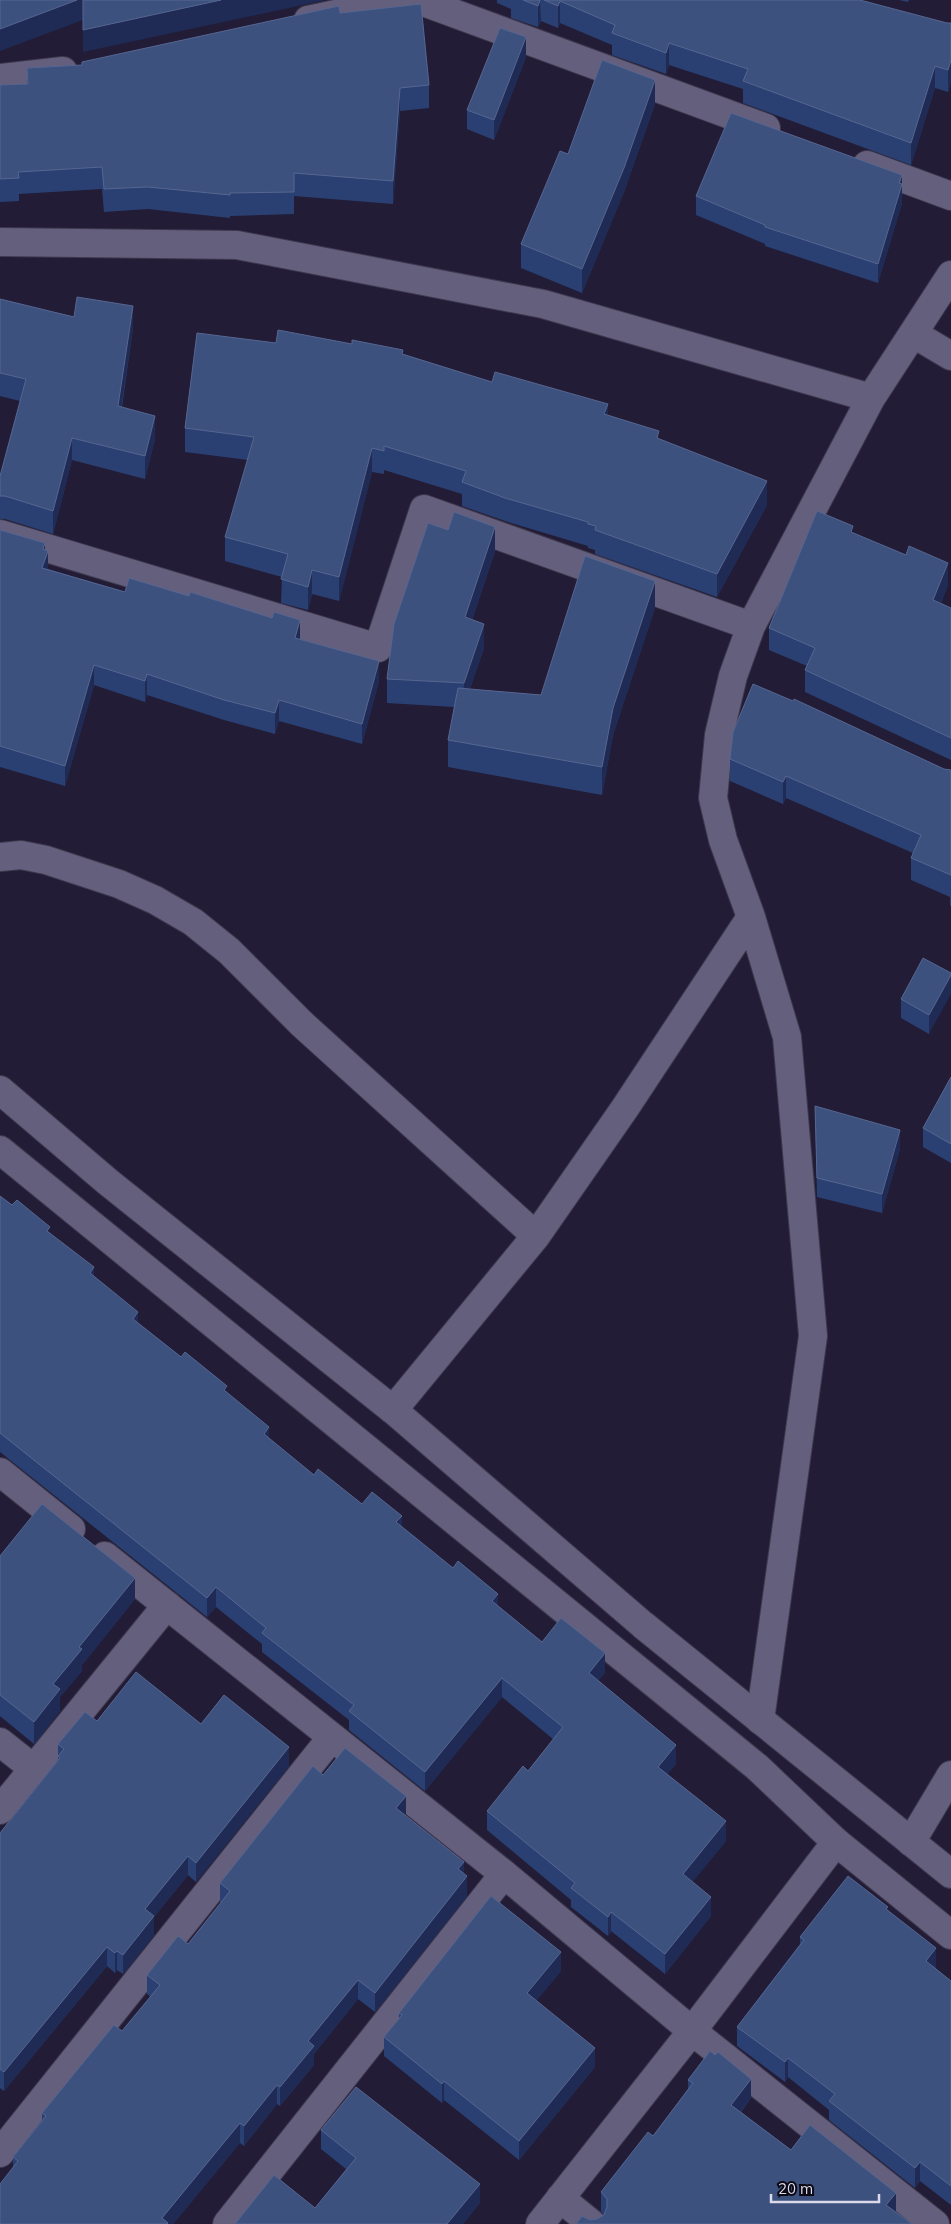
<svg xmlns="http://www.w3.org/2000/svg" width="951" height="2224" viewBox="0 0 951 2224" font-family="Mulish,sans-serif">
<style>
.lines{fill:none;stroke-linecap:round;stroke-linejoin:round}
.minor-casing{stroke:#3e394e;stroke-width:30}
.tertiary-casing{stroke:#3e394e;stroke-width:30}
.minor{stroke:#655f7e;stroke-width:28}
.tertiary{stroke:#655f7e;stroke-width:28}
.wall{fill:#2a4072}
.shaded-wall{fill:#1f2b55}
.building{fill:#3d517f;stroke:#566690}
</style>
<rect width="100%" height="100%" fill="#221c36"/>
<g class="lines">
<defs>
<path id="minor" d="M418,0L766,128
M308,20L400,0
M0,78L63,71
M867,165L951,196
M0,242L237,245L543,304L871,398L951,275
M914,334L951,356
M0,534L378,648L424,509L751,626L733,676L719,735L713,798L723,840L751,917L787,1037L813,1336L760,1720
M751,626L871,398
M0,857L21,855L46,860L119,884L155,900L193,922L229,951L302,1024L536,1236
M393,1410L536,1236L625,1108L751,917
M0,1472L71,1529
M105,1556L504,1874L692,2031L935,2224
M0,1742L34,1769
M0,1810L167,1605
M911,1842L951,1775
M0,2153L332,1737
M560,2198L592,2224
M227,2224L504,1874
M540,2224L692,2031L836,1842"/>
<path id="tertiary" d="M0,1090L108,1182L393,1410L643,1625L951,1874
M0,1150L757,1767L836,1842L951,1935"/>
</defs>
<use href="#minor" class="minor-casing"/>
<use href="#tertiary" class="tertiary-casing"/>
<use href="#minor" class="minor"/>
<use href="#tertiary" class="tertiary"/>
</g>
<path class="wall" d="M497,0H860L947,23H951V82L948,92L935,88L911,165L743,103V89L669,65L666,74L612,55V45L560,23L558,28L541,21L538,27L511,18V9L497,3Z
M899,0H909L908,2Z
M340,13L429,85V108L400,111L393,204L294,196V214L230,216V218L148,209L104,212L102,189L19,194V201L0,202V85L27,84V68L82,65Z
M526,57L494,140L467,129V110Z
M655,104L624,192L582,293L521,268V244L568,154Z
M902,184V203L878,283L765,246V244L696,215V196Z
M0,299L74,317L133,328L122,407L155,439L145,479L72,460L53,534L5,519H0V476L20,401L0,396Z
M276,343L403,354L492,382L608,415L659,439L767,505L717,597L595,554V550L588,548V546L505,521L462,506V494L384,470V474L372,472L339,601L312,594L308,610L281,603L282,577L225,561V537L248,460L185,452V428Z
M0,530L45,550L48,569L125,592L300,639L379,681L362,744L279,721L275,734L224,720L147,695L145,702L94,685L65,786L0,767Z
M853,533L948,585L941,603L951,608V760L805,692V670L807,666L769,650V628Z
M495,551L472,620L484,648L470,689L541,695L655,608L613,735L602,795L448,767V740L454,707L387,703V679Z
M730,759L944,769L951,770V906H950V897L911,880V858L913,853L786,798L783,804L730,781Z
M951,973L929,1034L901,1018V999Z
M951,1077V1163L923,1147V1128Z
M815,1106L900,1149L882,1213L817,1197Z
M0,1196L12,1205L50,1233L94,1276L138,1323L227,1392L269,1439L314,1475L362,1504L402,1527L542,1642L605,1673L598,1680L676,1764L667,1774L726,1841L692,1882L711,1916L665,1974L611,1931L608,1936L571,1907V1900L487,1830V1811L528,1771L553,1739L502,1697L425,1791L349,1730V1720L262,1652V1644L216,1607L207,1617L0,1452Z
M0,1556L135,1599L82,1665V1671L60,1697V1711L34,1744L0,1716Z
M97,1721L201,1724L289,1766L196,1882L188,1875L154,1917V1935L123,1974L117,1970L115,1973L107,1966L4,2091L0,2088V1833L58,1760V1744Z
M323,1775L405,1816L464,1874L467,1896L375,2012L358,1999L314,2054V2065L280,2106L277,2104L244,2146L240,2143L173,2224H0L13,2168V2157L42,2120V2113L122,2031L151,1997L147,1994V1975L188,1944L221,1903L220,1902V1883Z
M888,1911L936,1968V1969L951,1981V2205L920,2181L915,2188L829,2120V2110L788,2077L785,2082L737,2046V2027L800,1944V1937Z
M561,1971L536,2001L595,2067L519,2160L444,2100L442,2103L384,2056V2037L399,2019V2013Z
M688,2080L751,2098L741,2112L791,2150L896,2212L590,2220L597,2219L604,2215L601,2211V2192L653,2136L688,2089Z
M321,2130L480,2203L463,2224H235L315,2208L346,2169L321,2149Z"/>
<path class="shaded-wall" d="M77,0H83V20L0,51V29Z
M221,0H326L83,52V30Z
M540,0L541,21L538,27V6Z
M560,1V23L558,28V6Z
M526,37V57L494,140V120Z
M669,43V65L666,74V53Z
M951,60V82L948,92V70Z
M935,66V88L911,165V143Z
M655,80V104L624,192L582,293V269Z
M400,88V111L393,204V181Z
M902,175V203L878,283V264Z
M133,306V328L118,429V406Z
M608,404V428L604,414Z
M155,416V439L145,479V456Z
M72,438V460L53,534V511Z
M372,448V472L339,601V577Z
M767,481V505L717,597V574Z
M495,527V551L465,641V617Z
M45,543V561L48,551V571L42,588L43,549Z
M948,563V585L933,622V600Z
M312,570V594L308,610V587Z
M655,581V608L613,735L602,795V767L613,708Z
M300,620V641L295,638Z
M484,624V648L464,707V683Z
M379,661V681L362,744V724Z
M94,665V685L65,786V766Z
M147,674V695L145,702V681Z
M279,700V721L275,734V713Z
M786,776V798L783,804V782Z
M951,975V994L929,1034V1015Z
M900,1130V1149L882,1213V1194Z
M94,1267V1287L90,1273Z
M138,1312V1332L133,1319Z
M269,1427V1446L264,1434Z
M402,1516V1535L396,1522Z
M135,1578V1599L82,1665V1671L60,1697V1711L34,1744V1722L53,1684L79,1647Z
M216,1587V1607L207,1617V1598Z
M498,1594V1613L492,1601Z
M605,1653V1673L589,1692V1673Z
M502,1678V1697L425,1791V1772Z
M676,1745V1764L658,1786V1767Z
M289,1747V1766L196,1882V1863Z
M406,1796V1815L396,1808Z
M726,1821V1841L683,1894V1874Z
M188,1856V1875L154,1917V1935L123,1974V1955L145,1909Z
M464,1862V1880L467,1876V1896L375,2012V1993L458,1869Z
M711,1897V1916L665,1974V1954Z
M611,1912V1931L608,1936V1917Z
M107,1947V1966L4,2091V2072Z
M936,1948V1968L926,1981V1961Z
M117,1951V1970L115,1973V1953Z
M561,1952V1971L527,2012V1993Z
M358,1980V1999L314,2054V2065L280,2106V2087L308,2041Z
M595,2048V2067L519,2160V2141Z
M788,2058V2077L785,2082V2062Z
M751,2079V2098L731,2124V2105Z
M444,2081V2100L442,2103V2084Z
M277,2085V2104L244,2146V2126Z
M240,2123V2143L173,2224H162V2218Z
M920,2162V2181L915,2188V2168Z
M480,2184V2203L463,2224H447Z
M896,2193V2213L886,2205Z"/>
<path class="building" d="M0,0H77L0,29Z
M83,0H221L83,30Z
M523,0H540L538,6Z
M544,0H860L947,23H951V60L948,70L935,66L911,143L743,81L748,69L669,43L666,53L612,33L615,25L560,1L558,6Z
M421,4L429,85L400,88L393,181L294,173V192L230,193V195L148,187L104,189L102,167L18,172L19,178L0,179V85L28,84L27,68L82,65V62L339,6L340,13Z
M500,28L526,37L494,120L467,110Z
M602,60L655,80L624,168L582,269L521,244L560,151L568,154Z
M731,113L902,175L899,183L902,184L878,264L765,227V225L696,196Z
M77,297L133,306L118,406L155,416L145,456L72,438L53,511L5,496H0V476L26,379L0,373V299L74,317Z
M278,330L352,344V340L403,350L402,354L492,382L495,372L608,404L604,414L659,431L657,438L767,481L717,574L595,530L596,526L588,524V522L505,498L462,482L466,471L384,446V451L372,448L339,577L312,570L308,587L281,579L288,554L225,537L254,437L185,428L197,333L276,343Z
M817,511L853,526L851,532L906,555L909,546L948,563L933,600L951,608V738L805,670L815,648L769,628Z
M454,512L495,527L465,617L484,624L464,683L387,679L394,624L428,523L448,530Z
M0,530L45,543L43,549L48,551L42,568L125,592L129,578L189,596L190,592L272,618L274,612L300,620L295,638L379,661L362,724L279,700L275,713L224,700L147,674L145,681L94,665L65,766L0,746Z
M585,556L655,581L613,708L602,767L448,740L458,688L541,695Z
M753,684L793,701L794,699L944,769L951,770V875L911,858L921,835L786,776L783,782L730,759L733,732Z
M923,958L951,973V975L929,1015L901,999Z
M951,1077V1144L923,1128Z
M815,1106L900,1130L882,1194L817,1178Z
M0,1196L12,1205L17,1200L50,1227L47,1231L94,1267L90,1273L138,1312L133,1319L181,1357L185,1352L227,1386L224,1390L269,1427L264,1434L314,1475L318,1469L362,1504L372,1492L402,1516L396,1522L453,1568L458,1561L498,1594L492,1601L542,1642L561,1618L605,1653L589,1673L676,1745L658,1767L726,1821L683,1874L711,1897L665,1954L611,1912L608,1917L571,1888L575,1883L487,1811L523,1766L528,1771L563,1727L502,1678L425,1772L349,1711L354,1705L262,1633L266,1628L216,1587L207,1598L0,1433Z
M42,1504L135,1578L79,1647L82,1649L53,1684L60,1689L34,1722L0,1695V1556Z
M136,1672L201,1724L224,1695L289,1747L196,1863L188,1856L145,1909L154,1916L123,1955L117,1951L115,1953L107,1947L4,2072L0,2069V1833L60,1758L58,1756L64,1749L58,1744L85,1712L97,1721Z
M345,1748L406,1796L396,1808L464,1862L458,1869L467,1876L375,1993L358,1980L308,2041L314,2046L280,2087L277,2085L244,2126L240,2123L162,2218L168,2223L167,2224H0V2184L18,2161L13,2157L46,2116L42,2113L114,2025L122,2031L160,1985L147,1975L178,1936L188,1944L230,1891L220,1883L313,1766L323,1775Z
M848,1876L888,1907L886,1909L936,1948L926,1961L951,1981V2186L920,2162L915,2168L829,2101L835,2094L788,2058L785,2062L737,2027L804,1940L800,1937Z
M491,1896L561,1952L527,1993L595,2048L519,2141L444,2081L442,2084L384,2037L402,2015L399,2013Z
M710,2051L715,2055L718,2052L751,2079L731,2105L791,2150L810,2125L896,2193L886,2205L912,2224H576L582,2216L590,2220L597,2219L604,2215L607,2207V2199L601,2192L648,2132L653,2136L693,2083L688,2080Z
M356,2087L480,2184L447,2224H235L274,2175L315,2208L356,2158L321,2130Z"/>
<path d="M771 2194v8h108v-8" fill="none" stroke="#dcd9eb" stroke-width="2.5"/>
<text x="778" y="2194" font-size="15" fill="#dcd9eb" stroke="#0b0914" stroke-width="4" paint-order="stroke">20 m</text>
</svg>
